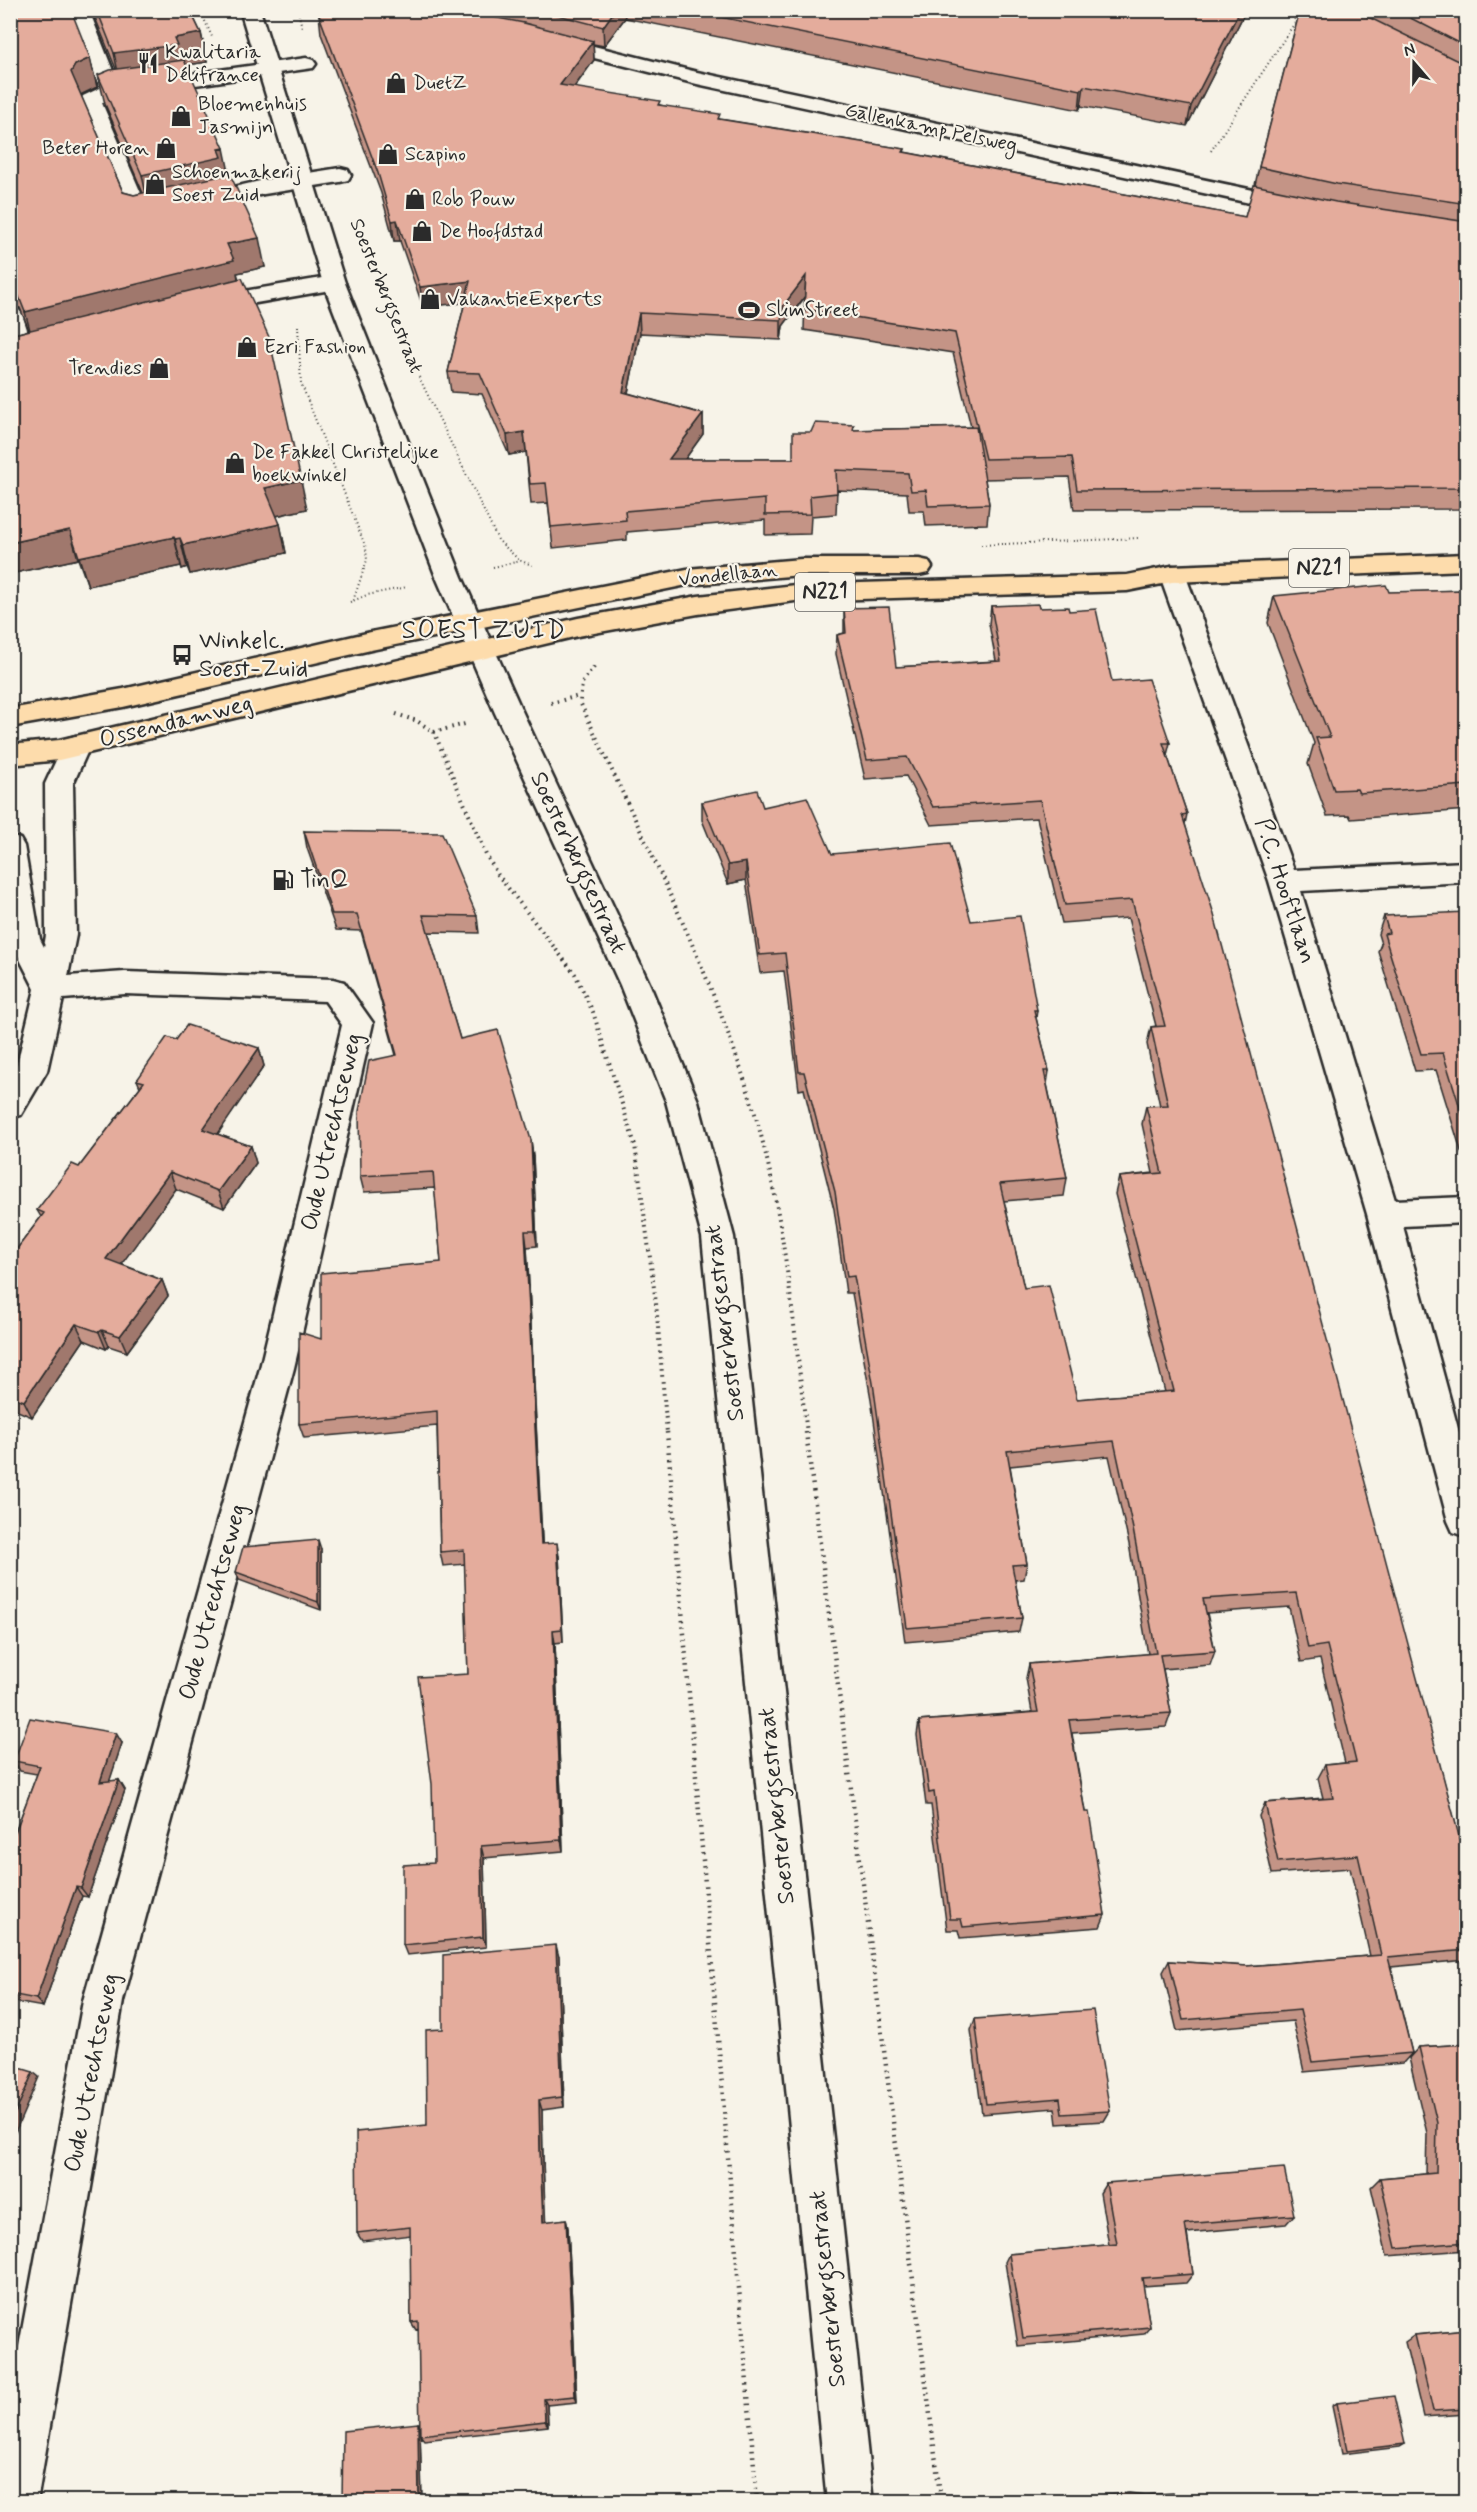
<svg xmlns="http://www.w3.org/2000/svg" width="1477" height="2512" viewBox="0 0 1477 2512" font-family="Mynerve,sans-serif">
<style>
.lines{fill:none;stroke-linecap:round;stroke-linejoin:round}
.street-casing{stroke:#2b2b2b;stroke-width:5}
.secondary-casing{stroke:#2b2b2b;stroke-width:5}
.primary-casing{stroke:#2b2b2b;stroke-width:5}
.path-far2{stroke:#2b2b2b;stroke-width:2;stroke-dasharray:1 3;stroke-linecap:butt}
.path-far1{stroke:#2b2b2b;stroke-width:4;stroke-dasharray:1.5 4.5;stroke-linecap:butt}
.path{stroke:#2b2b2b;stroke-width:4.5;stroke-dasharray:1.5 5;stroke-linecap:butt}
.street{fill:#f7f3e8;fill-rule:evenodd}
.secondary{fill:#f7f3e8;fill-rule:evenodd}
.primary{fill:#fddcac;fill-rule:evenodd}
.wall{fill:#c49486;stroke:#2b2b2b;stroke-width:1.5;fill-rule:evenodd}
.shaded-wall{fill:#a0786d;stroke:#2b2b2b;stroke-width:1.5}
.building{fill:#e4ac9c;stroke:#2b2b2b;stroke-width:1.5}
.labels{text-anchor:middle;dominant-baseline:central;stroke-width:4.5;stroke-linejoin:round;paint-order:stroke}
.far-poi-label{font-size:20px;fill:#2b2b2b;stroke:#f7f3e8;text-anchor:start}
.far-street-label{font-size:20px;fill:#2b2b2b;stroke:#f7f3e8}
.shield{fill:#f7f3e8;stroke:#686764;stroke-width:1.5}
.shield-label{font-size:22px;font-weight:bold;fill:#2b2b2b}
.poi-label{font-size:24px;fill:#2b2b2b;stroke:#f7f3e8;text-anchor:start}
.street-label{font-size:24px;fill:#2b2b2b;stroke:#f7f3e8}
.neighbourhood-label{font-size:26px;letter-spacing:1.5px;fill:#2b2b2b;stroke:#f7f3e8}
</style>
<rect width="100%" height="100%" fill="#f7f3e8"/>
<filter id="ink" filterUnits="userSpaceOnUse"><feTurbulence type="fractalNoise" baseFrequency=".0167" numOctaves="2"/><feDisplacementMap in="SourceGraphic" scale="12" xChannelSelector="R" yChannelSelector="G"/><feConvolveMatrix kernelMatrix="1 2 1 2 8 2 1 2 1" color-interpolation-filters="sRGB"/></filter>
<g filter="url(#ink)">
<g class="lines">
<defs>
<path id="street" d="M69,10H89L121,91L118,95L102,103L147,207L264,180L340,168L348,170L351,175L348,180L340,182L264,194L140,222L132,220L80,100L83,96L100,88Z
M550,35L697,72L1296,199L1304,201L1307,206L1304,211L1296,213L697,84L543,45L540,41L543,37Z
M306,58L313,60L316,64L313,68L147,92L140,90L137,86L140,82L147,80Z
M334,276L342,278L345,283L342,288L239,306L207,314L199,312L195,307L199,302L238,292Z
M10,307L18,309L22,314L35,354L31,359L23,361L15,359L11,354Z
M1172,566L1181,568L1185,574L1294,870L1466,862V882L1301,891L1395,1200L1466,1197V1223L1403,1226L1466,1458V1537L1453,1532L1448,1521L1367,1214L1269,881L1159,574L1163,568Z
M76,736L86,739L90,746L73,784L76,935L68,976L125,972L333,979L344,982L373,1023L294,1368L123,2001L37,2502H10V2395L83,2001L260,1368L342,1025L325,1001L125,994L63,999L47,1071L21,1115L10,1118V1078L16,1069L35,989L10,940V836L20,839L24,846L40,939L44,947L46,935L45,784L66,739Z"/>
<path id="secondary" d="M240,10H260L345,283L462,577L523,713L650,985L698,1101L734,1237L873,2502H827L702,1237L666,1101L620,985L495,713L436,577L323,283Z"/>
<path id="primary" d="M1466,554V570L1172,582L1127,591L795,601L698,614L578,636L59,760L10,765V745L59,740L578,618L698,596L795,585L1127,575L1172,566Z
M801,559H919L928,561L932,567L928,573L919,575H801L687,585L371,650L123,707L10,727V709L123,689L371,632L687,569Z"/>
</defs>
<use href="#street" class="street-casing"/>
<use href="#secondary" class="secondary-casing"/>
<use href="#primary" class="primary-casing"/>
<path class="path-far2" d="M200,10L213,39
M298,10L302,28
M1276,10L1302,23
M1211,151L1296,21
M298,326L301,383L366,548L367,560L353,601
M419,377L498,540L520,561
M981,545L1139,538
M493,567L521,561L535,566
M350,602L367,595L407,587"/>
<path class="path-far1" d="M594,667L582,683L580,702C641,835 710,966 753,1107C785,1212 793,1325 807,1433
M551,703L579,696
M396,714L417,721L434,732L486,855L498,875L575,974L593,1012L635,1145L656,1303L667,1433
M434,732L465,724"/>
<path class="path" d="M667,1432L757,2502
M806,1432L941,2502"/>
<use href="#street" class="street"/>
<use href="#secondary" class="secondary"/>
<use href="#primary" class="primary"/>
</g>
<path class="wall" d="M10,10L90,58L97,87L82,94L81,96L123,192L134,195L143,193L105,104L98,75L116,69L92,10H190L201,33L207,62L186,65L229,174L265,267L237,273L307,509L276,516L280,524L286,553L190,574L187,567L182,569L181,566L88,586L78,559L10,574V335L29,330L20,308L10,306Z
M329,10H1246L1187,126L1081,106L1079,110L625,18L604,46L593,44L594,60L574,88L660,105L720,119L905,149L904,152L1245,217L1255,185L1259,167L1300,10H1467V509L1074,510L1069,477L985,479L989,504L987,524L926,526L924,511H909L907,493L837,490L836,514L811,516L810,534L765,535V520L627,532V540L553,548L548,503L531,504L526,452L509,455L482,394L451,392L448,372L465,302L423,307L400,241H394L381,193L321,34L319,15ZM805,297L804,330L953,353L971,427L853,430L793,459H685L703,434V414L628,393L640,333L781,340L783,326Z
M1467,590V810L1351,819L1349,815L1327,816L1308,764L1314,743L1268,623L1274,596Z
M991,606L1039,608L1069,611L1112,682L1170,743L1167,755L1187,814L1185,824L1467,1866V1960L1391,1967L1412,2053L1403,2063L1304,2072L1293,2021L1177,2031L1163,1972L1169,1961L1247,1966L1370,1956L1350,1868L1272,1874L1259,1816L1265,1803L1323,1798L1318,1778L1325,1765L1345,1763L1320,1659L1301,1662L1289,1607L1207,1613L1215,1651L1210,1665L1163,1669L1171,1713L1166,1727L1072,1733L1085,1812L1105,1915L1100,1927L960,1938L958,1930H947L931,1805H926L917,1735L919,1721L1032,1712L1026,1678L1029,1664L1148,1654L1129,1544L1109,1456L1010,1466L1027,1564L1024,1579L1015,1580L1022,1618L1019,1632L905,1642L871,1399L852,1293H846L834,1209L804,1089L799,1090L784,971L760,973L746,880L728,884L702,820V802L763,807L832,854L971,921L1037,1010L1036,1018L1049,1071L1047,1084L1067,1178L1064,1196L1004,1201L1024,1288L1077,1399L1165,1392L1115,1194L1119,1177L1153,1173L1142,1124L1146,1106H1160L1147,1044L1151,1027L1156,1026L1128,918L1062,923L1037,818L931,825L906,776L865,779L836,654L837,635L844,633V608L896,667L996,661L989,624Z
M304,831L477,916L479,933L428,932L460,1039L531,1140L533,1156L537,1246L527,1247L542,1544L559,1556L563,1642L555,1643L563,1851L484,1858L486,1947L407,1955L403,1945L434,1863L468,1674L465,1564L443,1566L440,1552L437,1426L304,1438L299,1424L321,1339L441,1262L435,1188L364,1192L360,1176L396,1055L361,931L336,930L307,848Z
M1467,914V1154H1462L1436,1070L1415,1071L1378,951L1381,944L1378,934L1384,916Z
M176,1040L259,1048L264,1066L217,1134L251,1146L256,1163L224,1208L176,1189L121,1264L162,1280L168,1296L127,1352L109,1346L106,1349L84,1340L32,1417L13,1409L10,1415V1258L41,1217L37,1210L79,1167L140,1087L137,1080Z
M321,1549V1610L239,1580L236,1572Z
M122,1743L109,1781L119,1780L125,1790L88,1897L82,1896L43,2007L10,2001V1846L37,1774L20,1771L14,1761Z
M559,1957L564,2107L542,2110L543,2161L545,2222L566,2219L568,2228L577,2402L547,2405L548,2426L424,2440L420,2435L422,2502H342L418,2423L420,2426L419,2329L416,2330L411,2322V2235L362,2241L357,2233L427,2125L443,2029Z
M975,2019L1110,2111L1104,2121L1057,2124L1055,2108L982,2114L971,2030Z
M1467,2044V2250L1387,2256L1371,2187L1380,2178L1426,2174L1427,2133L1409,2058L1419,2047Z
M1106,2183L1294,2215L1286,2224L1187,2233L1193,2274L1186,2283L1143,2286L1150,2327L1144,2334L1018,2346L1005,2262L1009,2254L1109,2245L1100,2193Z
M1467,2330V2414L1423,2417L1405,2342L1415,2335Z
M1337,2403L1405,2444L1400,2447L1342,2454L1332,2406Z"/>
<path class="shaded-wall" d="M615,10H624L625,18L604,46L603,27Z
M1240,10H1246L1187,126L1191,106Z
M201,33L207,62L181,66L120,82L114,53L174,38Z
M593,41L594,60L561,105L560,85Z
M90,58L97,87L82,94L78,101L71,72L75,65Z
M1084,86L1081,106L1079,110L1081,90Z
M224,148L230,177L148,204L142,175Z
M397,220L400,241H394L392,221Z
M259,238L265,267L237,273L240,289L33,341L25,312L227,244Z
M806,276L805,296L783,326L781,340V320L783,306Z
M470,281L472,302L423,307L420,287Z
M639,313L640,333L624,412L623,392Z
M703,414V434L670,480L669,459Z
M524,432L526,452L509,455L507,435Z
M301,480L307,509L271,517L265,488Z
M280,524L286,553L190,574L183,545Z
M70,530L78,559L10,574V543Z
M174,537L181,566L88,586L79,557Z
M180,538L187,567L182,569L175,539Z
M746,862V880L728,884V865Z
M259,1048L264,1066L209,1147L203,1129Z
M531,1140L533,1156L537,1246L535,1231Z
M251,1146L256,1163L224,1208L218,1191Z
M170,1172L176,1189L113,1276L106,1259Z
M525,1231L527,1247L543,1557L541,1544Z
M162,1280L168,1296L127,1352L120,1336Z
M76,1324L84,1340L32,1417L24,1401Z
M102,1330L109,1346L106,1349L99,1332Z
M10,1405L13,1409L10,1415Z
M318,1540L321,1549V1610L318,1602Z
M557,1543L559,1556L563,1642L562,1629Z
M553,1630L555,1643L563,1851L561,1840Z
M116,1733L122,1743L106,1792L100,1782Z
M119,1780L125,1790L88,1897L81,1888Z
M481,1846L484,1858L486,1947L483,1937Z
M76,1887L82,1896L43,2007L36,1999Z
M556,1945L559,1957L564,2107L562,2097Z
M33,2072L39,2077L10,2144V2125Z
M539,2100L542,2110L543,2161L546,2231L543,2222L540,2151Z
M566,2219L568,2228L577,2402L575,2396Z
M544,2399L547,2405L548,2426L545,2421Z
M418,2423L420,2427L422,2502H419Z"/>
<path class="building" d="M10,10H71L90,58L75,65L71,72L123,192L134,195L230,174L259,238L227,244L234,260L25,312L12,279H10Z
M97,10H190L201,33L174,38L177,45L114,53Z
M329,10H457L524,23L593,41L560,85L660,101L658,105L720,114L718,119L905,149L903,152L1245,217L1254,185L1336,202L1467,222V488L1077,490L1072,457L985,459L955,333L804,309L806,276L783,306L781,320L639,313L623,392L703,414L669,459H793V432H811L815,423L854,425L853,430L976,427L989,504L928,506L926,490L911,491L908,473L836,470L837,493L810,496L811,514L765,515V499L625,511L626,520L551,527L546,483L530,484L524,432L507,435L480,373L448,372L470,281L420,287L397,220L392,221L378,173L319,15Z
M539,10H615L603,27Z
M686,10H1240L1191,106L1084,86L1081,90Z
M1300,10H1354L1464,64L1467,65V204L1337,184L1259,167Z
M1395,10H1467V47Z
M184,60L224,148L219,149L222,157L142,175L98,75L110,70Z
M242,278L269,337L301,480L265,488L280,524L183,545L180,538L175,539L174,537L79,557L70,530L10,543V335Z
M1386,585L1389,592L1467,590V785L1359,793L1357,789L1334,790L1316,738L1330,737L1274,596Z
M1038,604L1039,608L1068,607L1069,611L1096,609L1112,682L1148,679L1170,743H1163L1187,814L1182,815L1213,911L1467,1866V1950L1388,1957L1412,2053L1312,2062L1300,2010L1183,2020L1169,1961L1247,1966L1381,1955L1358,1855L1278,1862L1265,1803L1333,1798L1325,1765L1356,1762L1327,1645L1308,1648L1296,1593L1203,1599L1215,1651L1160,1655L1171,1713L1069,1720L1085,1812H1089L1105,1915L963,1927L961,1919H950L934,1792L929,1793L919,1721L1038,1712L1029,1664L1156,1653L1133,1529L1114,1441L1007,1451L1027,1564L1012,1565L1022,1618L907,1628L873,1383L854,1276L847,1277L835,1192L804,1072H799L785,953L760,955L746,862L728,865L702,802L757,790L763,807L807,797L832,854L950,843L971,921L1020,916L1037,1010H1034L1049,1071H1044L1067,1178L1000,1184L1024,1288L1049,1285L1077,1399L1174,1391L1119,1177L1162,1173L1146,1106L1168,1105L1151,1027L1165,1026L1132,900L1065,905L1040,800L933,807L907,757L867,760L837,635L846,633L844,608L889,607L896,667L1001,661L991,606Z
M304,831L442,833L477,916L423,915L460,1039L498,1030L531,1140L535,1231H525L541,1544L557,1543L562,1629L553,1630L561,1840L481,1846L483,1937L403,1945V1865L434,1863L432,1784L418,1677L468,1674L464,1550L440,1552L437,1411L299,1424V1332L321,1339V1273L441,1262L433,1172L360,1176L359,1111L369,1061L397,1055L357,914H332Z
M1466,912L1467,914V1130L1443,1053L1421,1054L1384,934L1389,933L1384,916Z
M187,1025L259,1048L203,1129L251,1146L218,1191L170,1172L106,1259L162,1280L120,1336L102,1330L99,1332L76,1324L24,1401L10,1396V1258L44,1213L37,1210L72,1164L79,1167L144,1082L137,1080L167,1037L176,1040Z
M318,1540V1602L236,1572L243,1547Z
M30,1718L116,1733L100,1782L119,1780L81,1888L76,1887L36,1999L10,1994V1846L40,1766L14,1761Z
M556,1945L562,2097L539,2100L540,2151L543,2222L566,2219L575,2396L544,2399L545,2421L420,2435L418,2321L411,2322L410,2227L357,2233L356,2132L427,2125L426,2030L443,2029V1955Z
M1093,2010L1110,2111L1062,2114L1060,2098L986,2104L975,2019Z
M1467,2044V2242L1396,2248L1380,2178L1436,2173L1437,2123L1419,2047Z
M10,2065L33,2072L10,2125Z
M1284,2168L1294,2215L1185,2224L1193,2274L1142,2278L1150,2327L1023,2338L1009,2254L1117,2244L1106,2183Z
M1467,2330V2409L1433,2411L1415,2335Z
M1394,2396L1405,2444L1347,2451L1337,2403Z
M418,2423L419,2502H342L343,2431Z
M1129,2493L1145,2495L1173,2493L1174,2502H1037Z"/>
</g>
<defs>
<symbol id="restaurant-bare" viewBox="-9 -9 18 18"><path d="M-5-6h1v4h1v-4h1v4h1v-4h1v5L-1.5 .5V6h-2V.5L-5-1ZM5-6V6H3V1.5H1.5Q1.5-4 5-6Z" fill="#2b2b2b" stroke="#f7f3e8" stroke-width="2.5" paint-order="stroke"/></symbol>
<symbol id="shop-bare" viewBox="-9 -9 18 18"><path d="M-5-2.5h2.3a2.7 3.5 0 0 1 5.4 0H5L5.5 6h-11ZM-1.5-2.5h3a1.5 2.3 0 0 0-3 0Z" fill="#2b2b2b" stroke="#f7f3e8" stroke-width="2.5" paint-order="stroke"/></symbol>
<symbol id="stadium-bare" viewBox="-9 -9 18 18"><path d="M0-5a6.5 5 0 1 0 0 10a6.5 5 0 1 0 0-10ZM-3.5-1.8h7v3.6h-7Z" fill="#2b2b2b" stroke="#f7f3e8" stroke-width="2.5" paint-order="stroke"/></symbol>
<symbol id="bus-bare" viewBox="-9 -9 18 18"><path d="M-5-6H5V4H4V6H2V4H-2V6H-4V4H-5ZM-3.5-4V0h7V-4ZM-3.5 1.2v1.5H-2V1.2ZM2 1.2v1.5H3.5V1.2Z" fill="#2b2b2b" stroke="#f7f3e8" stroke-width="2.5" paint-order="stroke"/></symbol>
<symbol id="fuel-bare" viewBox="-9 -9 18 18"><path d="M-5.5-6h7V0h2V4h1.3V-2.5L3-4.5l.8-.8L6-3V5H2.5V1h-1V6h-7ZM-4.2-4.7v3.2H.2V-4.7Z" fill="#2b2b2b" stroke="#f7f3e8" stroke-width="2.5" paint-order="stroke"/></symbol>
</defs>
<g fill-rule="evenodd">
<use href="#restaurant-bare" x="133" y="48" width="30" height="30"/>
<use href="#shop-bare" x="381" y="68" width="30" height="30"/>
<use href="#shop-bare" x="166" y="101" width="30" height="30"/>
<use href="#shop-bare" x="151" y="133" width="30" height="30"/>
<use href="#shop-bare" x="373" y="139" width="30" height="30"/>
<use href="#shop-bare" x="140" y="169" width="30" height="30"/>
<use href="#shop-bare" x="400" y="184" width="30" height="30"/>
<use href="#shop-bare" x="407" y="216" width="30" height="30"/>
<use href="#shop-bare" x="415" y="284" width="30" height="30"/>
<use href="#stadium-bare" x="734" y="295" width="30" height="30"/>
<use href="#shop-bare" x="232" y="332" width="30" height="30"/>
<use href="#shop-bare" x="144" y="353" width="30" height="30"/>
<use href="#shop-bare" x="220" y="448" width="30" height="30"/>
<use href="#bus-bare" x="167" y="640" width="30" height="30"/>
<use href="#fuel-bare" x="268" y="865" width="30" height="30"/>
</g>
<g class="labels">
<g class="far-poi-label">
<text x="165" y="52">Kwalitaria<tspan x="165" dy="23">Délifrance</tspan></text>
<text x="413" y="83">DuetZ</text>
<text x="198" y="104">Bloemenhuis<tspan x="198" dy="23">Jasmijn</tspan></text>
<text x="149" y="148" text-anchor="end">Beter Horen</text>
<text x="405" y="154">Scapino</text>
<text x="172" y="172">Schoenmakerij<tspan x="172" dy="23">Soest Zuid</tspan></text>
<text x="432" y="199">Rob Pouw</text>
<text x="439" y="231">De Hoofdstad</text>
<text x="447" y="299">VakantieExperts</text>
<text x="766" y="310">SlimStreet</text>
<text x="264" y="347">Ezri Fashion</text>
<text x="142" y="368" text-anchor="end">Trendies</text>
<text x="252" y="452">De Fakkel Christelijke<tspan x="252" dy="23">boekwinkel</tspan></text>
</g>
<g class="far-street-label">
<text transform="translate(931 128) rotate(12)">Gallenkamp Pelsweg</text>
<text transform="translate(386 296) rotate(68)">Soesterbergsestraat</text>
<text transform="translate(728 575) rotate(-6)">Vondellaan</text>
</g>
<g class="shield">
<rect x="1289" y="549" width="60" height="38" rx="4.5"/>
<rect x="795" y="573" width="60" height="38" rx="4.5"/>
</g>
<g class="shield-label">
<text x="1319" y="568">N221</text>
<text x="825" y="592">N221</text>
</g>
<g class="poi-label">
<text x="199" y="641">Winkelc.<tspan x="199" dy="28">Soest-Zuid</tspan></text>
<text x="300" y="880">TinQ</text>
</g>
<g class="street-label">
<text transform="translate(176 722) rotate(-14)">Ossendamweg</text>
<text transform="translate(578 863) rotate(65)">Soesterbergsestraat</text>
<text transform="translate(1285 891) rotate(72)">P.C. Hooftlaan</text>
<text transform="translate(332 1132) rotate(-77)">Oude Utrechtseweg</text>
<text transform="translate(725 1323) rotate(-97)">Soesterbergsestraat</text>
<text transform="translate(213 1602) rotate(-75)">Oude Utrechtseweg</text>
<text transform="translate(777 1806) rotate(-96)">Soesterbergsestraat</text>
<text transform="translate(92 2073) rotate(-79)">Oude Utrechtseweg</text>
<text transform="translate(828 2289) rotate(-96)">Soesterbergsestraat</text>
</g>
<g class="neighbourhood-label">
<text x="484" y="631">SOEST ZUID</text>
</g>
</g>
<rect width="1477" height="2512" fill="none" stroke="#f7f3e8" stroke-width="36"/>
<rect x="18" y="18" width="1441" height="2476" fill="none" stroke="#2b2b2b" stroke-width="2" filter="url(#ink)"/>
<g transform="translate(1414 63) rotate(340)" stroke="#f7f3e8" stroke-width="4.5" paint-order="stroke">
<path d="M0-4.5L10 22L0 15L-10 22Z" fill="#2b2b2b"/>
<text y="-9" font-size="16" font-weight="bold" text-anchor="middle" fill="#2b2b2b">N</text>
</g>
</svg>
